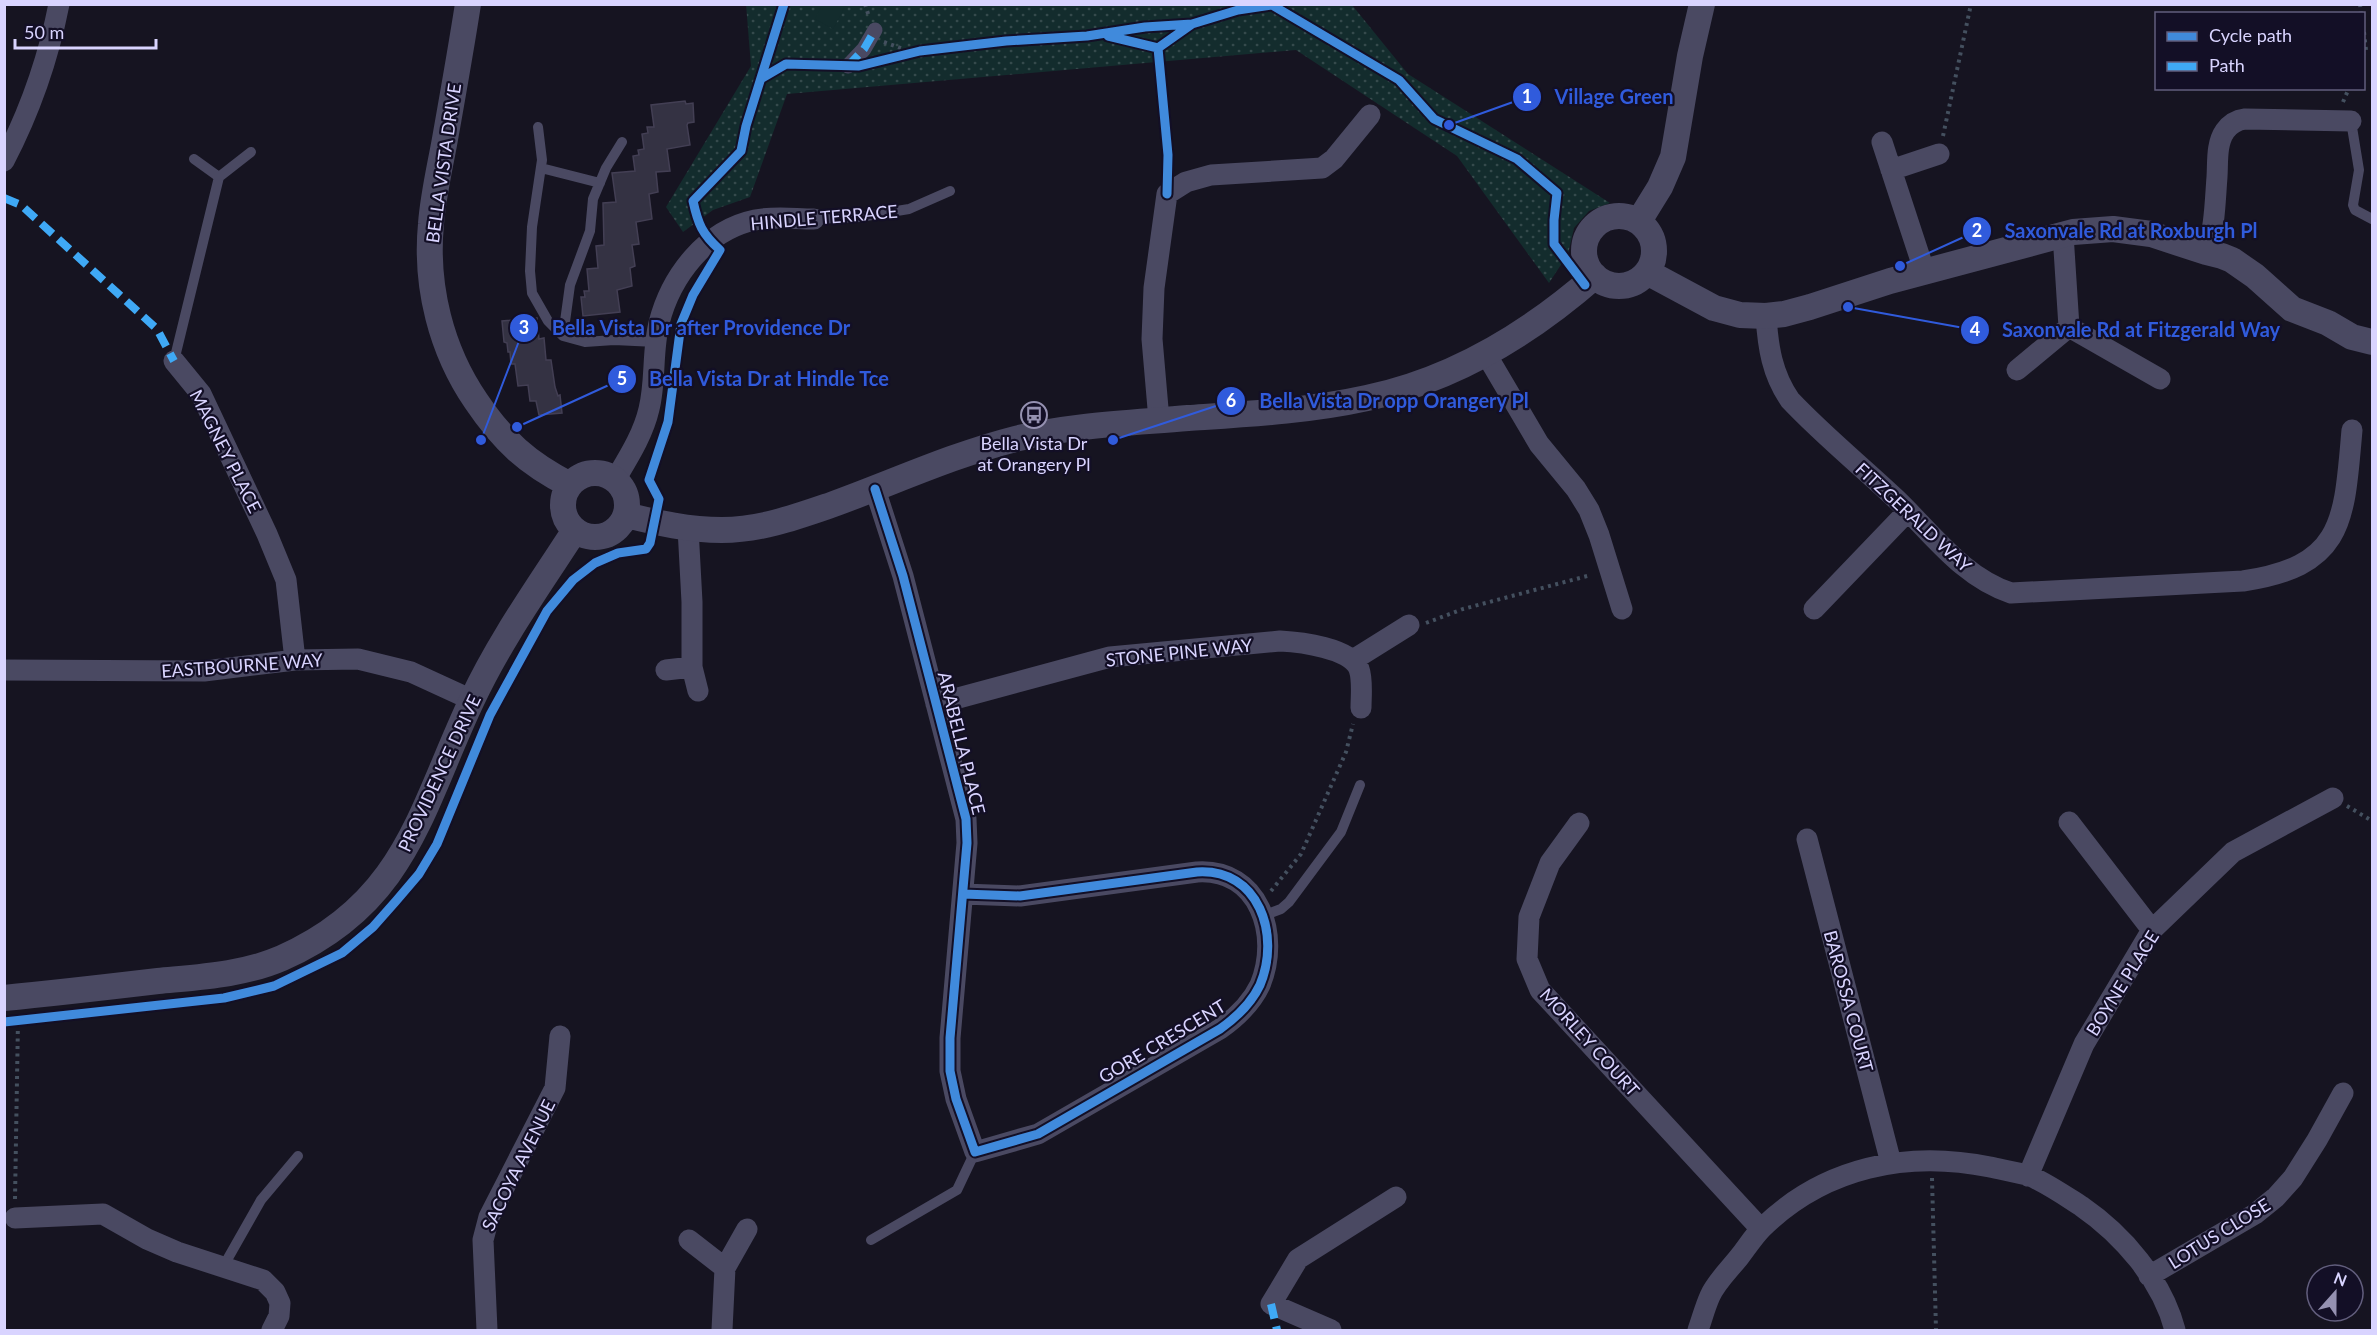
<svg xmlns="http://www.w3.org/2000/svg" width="2377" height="1335" viewBox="0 0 2377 1335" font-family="Lato,sans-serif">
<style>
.park{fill:url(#park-dots)}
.pitch{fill:#132c2d}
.building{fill:#343243;stroke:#433f54;stroke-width:1.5}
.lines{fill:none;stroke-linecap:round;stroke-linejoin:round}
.path{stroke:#44505f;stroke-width:4;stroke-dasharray:3 4.5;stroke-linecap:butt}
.service{stroke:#4a4962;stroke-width:10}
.pedestrian{stroke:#4a4962;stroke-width:15}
.minor{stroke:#4a4962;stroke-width:21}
.tertiary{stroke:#4a4962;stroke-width:26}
.quiet{stroke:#3fa9f5;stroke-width:8;stroke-dasharray:15 8;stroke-linecap:butt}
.cycleway-casing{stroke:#130f26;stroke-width:13}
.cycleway{stroke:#408adc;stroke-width:9}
.labels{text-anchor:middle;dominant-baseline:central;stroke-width:4.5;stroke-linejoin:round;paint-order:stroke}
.street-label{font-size:18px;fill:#d9d4ff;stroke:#130f26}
.poi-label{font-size:18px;fill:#d9d4ff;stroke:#130f26}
.leader{fill:none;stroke:#305bdc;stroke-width:2}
.callout-dot{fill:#305bdc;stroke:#130f26;stroke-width:2}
.mark-label{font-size:18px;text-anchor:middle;font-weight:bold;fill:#fff}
.callout-label{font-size:20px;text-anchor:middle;font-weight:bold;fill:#305bdc;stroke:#130f26;stroke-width:4.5;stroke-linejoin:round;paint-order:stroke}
</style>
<defs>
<pattern id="park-dots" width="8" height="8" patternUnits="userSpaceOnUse" patternTransform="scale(1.5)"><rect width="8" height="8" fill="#132c2d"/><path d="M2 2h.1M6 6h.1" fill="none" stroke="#354a4c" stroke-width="1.8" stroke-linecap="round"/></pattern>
</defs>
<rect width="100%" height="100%" fill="#161421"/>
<path class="park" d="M746,4L1352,5L1408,74L1610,203L1589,211L1574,228L1568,254L1549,283L1457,156L1296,50L787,94L750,197L713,210L683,232L666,207L751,66Z"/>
<path class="pitch" d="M822,5H846L833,29L815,19Z"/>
<path class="building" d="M685,101L686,104L693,103L694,122L688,123L687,125L690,145L667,149L670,171L656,172L658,192L649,194L652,219L636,222L639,244L632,245L635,266L630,268L632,286L617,290L620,312L583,316L581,297H585L584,291H589L587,269L598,268L596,246L604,245L603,203L616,202L612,173L635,171L633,156L639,155L638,150L644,149L642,134L648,133L647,127H654L651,105Z
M537,318L539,339L544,338L546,360H551L555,387L558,396L560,395L562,413L539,415L536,401H530L528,385L518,386L515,364H511L510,352H508L507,343L504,342L502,321Z"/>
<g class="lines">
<path class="path" d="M865,4L869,17
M2360,4L2361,14
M2364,32L2366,50L2364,54
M884,42L914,53
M2343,102L2349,88
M1943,136L1971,4
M1426,623L1463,609L1591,575
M2347,806L2369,819H2372
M1271,891L1301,854L1346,752L1353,724
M1932,1178L1936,1330
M15,1199L18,1020"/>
<path class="service" d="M2351,121L2359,170L2353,205L2355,210L2372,219
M538,127L542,160L532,227L530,271L532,293L548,321L563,336L585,342L614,340L656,342
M541,168L600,183
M219,177L251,152
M814,219L860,217L909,209L950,191
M563,336L570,285L590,231L593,199L606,168L622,142
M174,361L219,177L194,159
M1262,916L1281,909L1289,902L1341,832L1360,785
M871,1240L957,1190L975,1152
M223,1267L261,1200L298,1156"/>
<path class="pedestrian" d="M848,66L864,49L875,30"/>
<path class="minor" d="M1882,142L1925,273
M4,161C30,111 48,60 59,4
M1891,170L1939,154
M2206,252C2215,229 2215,202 2217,177C2218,162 2216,144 2225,131C2230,124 2237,120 2245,119L2351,121
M1766,316C1768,347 1772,374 1790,400C1823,435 1860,465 1895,498C1931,532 1962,577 2011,593L2243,581C2345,566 2344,520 2352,430
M2069,327L2160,379
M1486,354L1539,444L1576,489L1589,510L1599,535L1622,609
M174,361L201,394L267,534L286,580L295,660
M2017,370L2069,327L2063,234
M1159,420L1152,339L1154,288L1167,194L1186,182L1211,175L1322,168L1334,159L1370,115
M615,480C628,458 643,435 649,409C656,381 652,351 659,323C671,276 706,230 755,220C774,216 795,219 814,219
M875,489L903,576L966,819L967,843L950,1038V1071L956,1099L975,1152L1038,1134L1220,1029C1237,1017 1251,1004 1260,985C1281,935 1259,868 1197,872L1020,896L963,894
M688,528L692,602V667L698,691
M1814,609L1908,511
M1353,660L1409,625
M4,670L204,671L295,660L358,659L411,672L472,700
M666,670L692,667
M936,704L1110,657L1280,641C1300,642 1351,648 1359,669C1363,680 1361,696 1361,708
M2069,822L2152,930
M1579,823L1550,863L1529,917L1527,959L1540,990L1761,1229
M1807,839L1891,1163
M2028,1176L2084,1044L2152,930L2233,852L2333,798
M15,1218L103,1214L147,1239L177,1252L263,1280L275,1292L280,1303L279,1316L272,1330
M689,1240L725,1268
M2149,1276L2255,1214L2276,1197L2293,1178L2317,1140L2343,1093
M487,1330L483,1240L489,1217L555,1088L560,1036
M722,1330L725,1268L747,1229
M1331,1330L1271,1304L1298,1259L1396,1197
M1698,1330C1702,1319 1705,1307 1710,1296C1716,1282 1730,1269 1740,1256C1747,1247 1754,1236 1762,1228C1824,1167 1907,1150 1990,1167C2003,1170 2017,1172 2030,1176C2048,1184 2064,1195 2081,1206C2123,1235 2162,1280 2175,1330"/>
<path class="tertiary" d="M468,4C461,49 453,94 445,139C440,167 433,196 431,224C425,286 441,350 476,401C503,441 527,463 570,485
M1584 251a35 35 0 1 1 70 0a35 35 0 1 1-70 0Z
M1639,221L1660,187L1673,157L1690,56L1702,4
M1647,272L1714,308L1740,315L1766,316L1784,314L1810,307L1890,281L2073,232L2113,229L2151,234L2206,252L2222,256L2232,260L2255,276L2292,309L2328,323L2352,337L2372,342
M563 505a32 32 0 1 1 64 0a32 32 0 1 1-64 0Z
M626,515C658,523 689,530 722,530C760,530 796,517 831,505C892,483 952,455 1015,439C1071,425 1131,423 1188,418C1248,414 1308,411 1367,398C1453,380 1529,334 1595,276
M4,998C56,993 107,987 158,981C199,977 243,975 282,958C406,903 420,810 472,700C500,640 539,586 575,530"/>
<path class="quiet" d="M848,66L864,49L875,30
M4,198L21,205L157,329L174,361
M1271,1304L1277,1330"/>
<defs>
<path id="cycleway" d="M1108,36L1158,48L1192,24
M1158,48L1168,155L1167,194
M762,78L786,64L859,66L920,51L1006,41L1087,36L1145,27L1192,24L1238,10L1272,5L1399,80L1434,119L1517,159L1557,193L1554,220V244L1585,285
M875,489L903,576L966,819L967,843L950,1038V1071L956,1099L975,1152L1038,1134L1220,1029C1237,1017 1251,1004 1260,985C1281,935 1259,868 1197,872L1020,896L963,894
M4,1022L224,998L274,986L342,953L373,927L396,901L419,874L437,844L490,715L547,611L573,580L595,563L618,553L646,549L650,543L659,499L649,480L668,422L681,324L693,295L720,250C702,234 698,224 693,201L741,151L746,126L784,4"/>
</defs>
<use href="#cycleway" class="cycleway-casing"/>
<use href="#cycleway" class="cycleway"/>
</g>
<defs>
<symbol id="bus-ring" viewBox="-11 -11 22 22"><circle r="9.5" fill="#130f26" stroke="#9591b1" stroke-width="1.5"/><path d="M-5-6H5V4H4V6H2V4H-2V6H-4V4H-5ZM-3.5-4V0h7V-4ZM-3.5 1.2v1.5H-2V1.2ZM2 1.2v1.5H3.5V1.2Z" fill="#9591b1"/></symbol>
</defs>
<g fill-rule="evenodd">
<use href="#bus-ring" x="1019" y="400" width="30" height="30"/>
</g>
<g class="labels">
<g class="street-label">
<text transform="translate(443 163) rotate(-82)">BELLA VISTA DRIVE</text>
<text transform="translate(824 217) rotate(-5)">HINDLE TERRACE</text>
<text transform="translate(226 451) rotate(63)">MAGNEY PLACE</text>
<text transform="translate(1914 517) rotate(43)">FITZGERALD WAY</text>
<text transform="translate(1179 652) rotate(-6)">STONE PINE WAY</text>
<text transform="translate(242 665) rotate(-4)">EASTBOURNE WAY</text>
<text transform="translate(962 743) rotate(76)">ARABELLA PLACE</text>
<text transform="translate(439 773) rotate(-65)">PROVIDENCE DRIVE</text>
<text transform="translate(2122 983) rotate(-58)">BOYNE PLACE</text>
<text transform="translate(1849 1001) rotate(75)">BAROSSA COURT</text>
<text transform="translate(1162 1041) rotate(-31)">GORE CRESCENT</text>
<text transform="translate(1590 1042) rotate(48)">MORLEY COURT</text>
<text transform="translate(518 1165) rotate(-64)">SACOYA AVENUE</text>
<text transform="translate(2219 1233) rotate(-32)">LOTUS CLOSE</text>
</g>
<g class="poi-label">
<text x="1034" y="443">Bella Vista Dr<tspan x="1034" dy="21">at Orangery Pl</tspan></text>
</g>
</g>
<path class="leader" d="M1449 125L1527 97M1900 266L1977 231M481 440L524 328M1848 307L1975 330M517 427L622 379M1113 440L1231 401"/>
<g class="callout-dot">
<circle cx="1449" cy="125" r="6"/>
<circle cx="1900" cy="266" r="6"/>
<circle cx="481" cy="440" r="6"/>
<circle cx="1848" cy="307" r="6"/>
<circle cx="517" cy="427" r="6"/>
<circle cx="1113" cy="440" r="6"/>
<circle cx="1527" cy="97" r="15"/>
<circle cx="1977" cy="231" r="15"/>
<circle cx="524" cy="328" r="15"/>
<circle cx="1975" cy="330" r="15"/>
<circle cx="622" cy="379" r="15"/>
<circle cx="1231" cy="401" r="15"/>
</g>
<g class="mark-label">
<text x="1527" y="103">1</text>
<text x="1977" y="237">2</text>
<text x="524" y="334">3</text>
<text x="1975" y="336">4</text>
<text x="622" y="385">5</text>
<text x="1231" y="407">6</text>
</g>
<g class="callout-label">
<text x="1614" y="104">Village Green</text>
<text x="2131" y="238">Saxonvale Rd at Roxburgh Pl</text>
<text x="701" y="335">Bella Vista Dr after Providence Dr</text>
<text x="2141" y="337">Saxonvale Rd at Fitzgerald Way</text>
<text x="769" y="386">Bella Vista Dr at Hindle Tce</text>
<text x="1394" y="408">Bella Vista Dr opp Orangery Pl</text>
</g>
<rect width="2377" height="1335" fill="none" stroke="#d9d4ff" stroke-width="12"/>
<rect x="2155" y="12" width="210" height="78" fill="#130f26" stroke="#625e7d" stroke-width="1.5"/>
<rect x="2167" y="32" width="30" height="9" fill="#408adc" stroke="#625e7d" stroke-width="1.5"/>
<text x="2209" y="42" font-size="18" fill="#d9d4ff">Cycle path</text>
<rect x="2167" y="62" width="30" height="9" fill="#3fa9f5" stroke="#625e7d" stroke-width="1.5"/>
<text x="2209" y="72" font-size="18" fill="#d9d4ff">Path</text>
<g transform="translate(2335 1293) rotate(21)"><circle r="28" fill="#130f26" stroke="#625e7d" stroke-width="1.5"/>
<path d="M0-4.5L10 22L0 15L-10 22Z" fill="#9591b1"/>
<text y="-9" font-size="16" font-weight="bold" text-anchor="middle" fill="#d9d4ff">N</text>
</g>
<path d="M15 39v9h141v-9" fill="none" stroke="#d9d4ff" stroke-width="3"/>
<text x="24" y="39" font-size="18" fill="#d9d4ff" stroke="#130f26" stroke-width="4.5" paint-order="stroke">50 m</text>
</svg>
